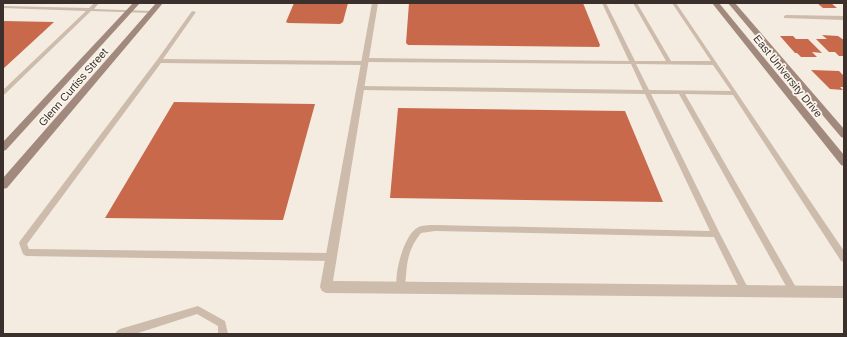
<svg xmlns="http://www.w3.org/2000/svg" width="847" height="337" viewBox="0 0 847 337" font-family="Helvetica,sans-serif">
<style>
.building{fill:#c8694b}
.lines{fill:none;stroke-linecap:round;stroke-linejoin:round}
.lane{fill:#cdbbac;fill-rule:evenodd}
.street{fill:#cdbbac;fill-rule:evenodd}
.secondary{fill:#a18a7d;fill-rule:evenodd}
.labels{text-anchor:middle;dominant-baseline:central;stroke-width:3.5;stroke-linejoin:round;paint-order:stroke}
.street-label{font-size:11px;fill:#3b302b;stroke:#fbf5ee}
</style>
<rect width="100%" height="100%" fill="#f4ebe1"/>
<path class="building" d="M294,3H348L343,22L340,24L288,23L286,22Z
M409,3H583L600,45L599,47L408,45L406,43Z
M817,3H831L837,8H823Z
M3,21L54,22L3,69Z
M822,35L838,36L844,40V56H839L835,52H829L816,39H827Z
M780,36H793L796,39H808L822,53L812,52L817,57H801L797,53H795Z
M811,70L839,71L844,76V87H840L843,90L830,89Z
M174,102L315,104L283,220L105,218Z
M398,108L625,111L663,202L390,198Z"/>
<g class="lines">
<path class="lane" d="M94,3H99L94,9L152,11L154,12L152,13L91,11L5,94L3,95V90L86,11L3,8V6L89,8Z
M602,3H606L635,61H666L633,3H637L671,61H711L672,3H676L844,251V262L841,261L733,95L685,94L797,289L798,292L797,295L794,296L791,295L679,94H651L719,232L748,288L749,291L748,294L745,295L742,294L714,237L435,231L421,233C406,252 407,265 405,288L404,291L401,292L398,291C392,278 404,235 417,228C421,225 430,225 435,225L710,231L645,94L360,90L357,88L360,86L643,90L631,64L365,62L367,63L364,65L161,63L27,244L29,249L331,253L334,254L335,257L334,260L331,261L26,256L23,254L19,243L20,241L157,60L192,11L196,12L163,59L364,61L362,60L365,58L629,61ZM636,64L713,65L731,91L649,90Z
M198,306L225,321L228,334H218V326L197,314L135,334H115L117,331L120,329Z"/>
<path class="street" d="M372,3H378L333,281L844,286V298L326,293L322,291L320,287Z
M786,15L844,16V20L784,18V16Z"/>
<path class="secondary" d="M133,3H140L6,150L3,151V142Z
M156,3H163L7,188L3,189V178Z
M712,3H719L844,155V166L841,165Z
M728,3H735L844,129V138L841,137Z"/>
</g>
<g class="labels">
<g class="street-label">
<text transform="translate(788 76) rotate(51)">East University Drive</text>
<text transform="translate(73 87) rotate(-49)">Glenn Curtiss Street</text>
</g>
</g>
<rect width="847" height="337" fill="none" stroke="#3b302b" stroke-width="8"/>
</svg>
